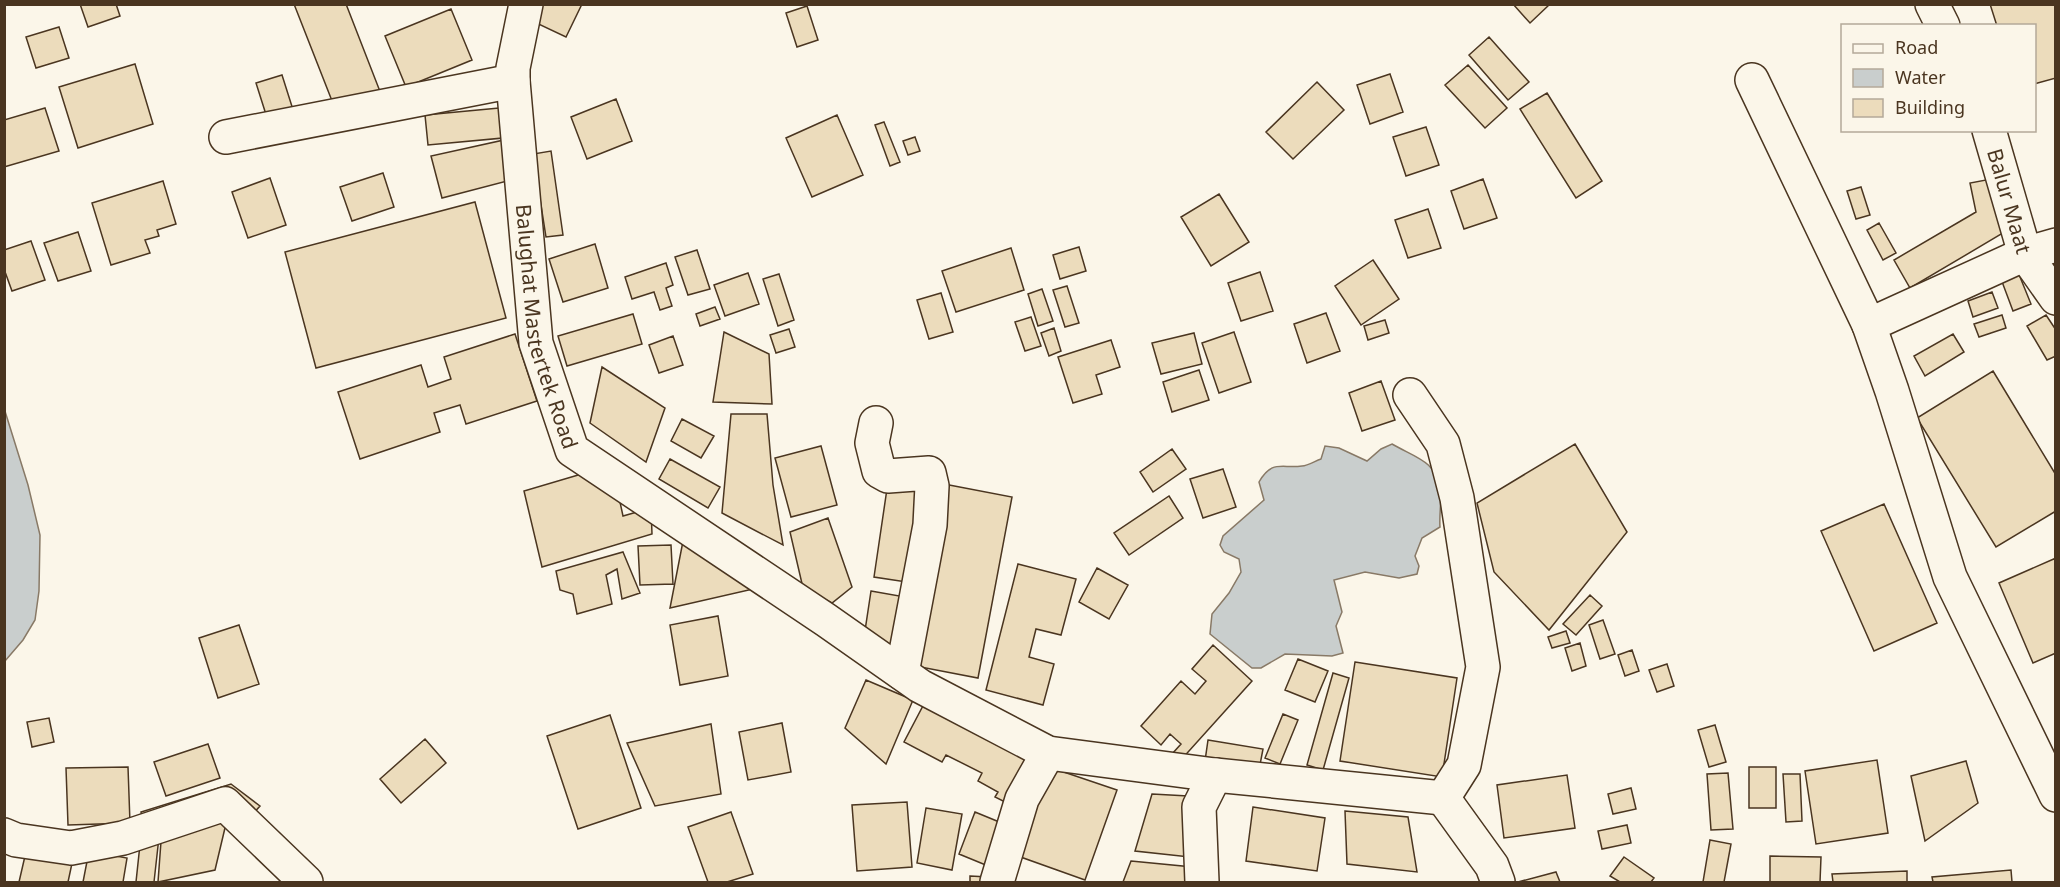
<svg xmlns="http://www.w3.org/2000/svg" width="2060" height="887" viewBox="0 0 2060 887" font-family="'Noto Sans',sans-serif">
<style>
.water{fill:#c9cecd;stroke:#887966;stroke-width:1.5}
.building{fill:#ecdcbc;stroke:#4a3520;stroke-width:1.5}
.lines{fill:none;stroke-linecap:round;stroke-linejoin:round}
.street-casing{stroke:#4a3520;stroke-width:36}
.street{stroke:#fbf6e9;stroke-width:33}
.labels{text-anchor:middle;dominant-baseline:central;stroke-width:4.5;stroke-linejoin:round;paint-order:stroke}
.street-label{font-size:21px;fill:#4a3520;stroke:#fbf6e9}
</style>
<rect width="100%" height="100%" fill="#fbf6e9"/>
<path class="water" d="M4,408L28,485L40,535L39,591L35,620L23,640L5,661Z
M1392,444C1414,457 1437,461 1440,489C1442,502 1439,514 1440,527L1422,538L1415,556L1419,566L1417,574L1399,578L1365,572L1334,580L1342,612L1336,626L1343,653L1332,656L1285,654L1261,668H1252L1210,634L1212,614L1229,593L1241,572L1239,559L1224,552L1220,545L1223,536L1264,500L1259,482C1272,459 1282,469 1302,466C1308,466 1315,461 1321,459L1325,446L1339,448L1367,461L1381,449Z"/>
<path class="building" d="M80,4H116L120,16L88,27Z
M294,4H346L381,94L336,111Z
M540,4H582L566,37L532,21Z
M1513,4H1550L1530,23Z
M1990,4H2056V78L2034,84V26H1997Z
M807,6L818,40L797,47L786,13Z
M451,9L472,60L406,87L385,36Z
M59,27L69,58L36,68L26,37Z
M1489,37L1529,82L1508,100L1469,55Z
M135,64L153,124L78,148L59,87Z
M1468,65L1507,108L1485,128L1445,85Z
M1390,74L1403,112L1370,124L1357,85Z
M282,75L295,116L269,124L256,83Z
M1317,82L1344,110L1293,159L1266,132Z
M1547,93L1602,181L1576,198L1520,109Z
M616,99L632,141L587,159L571,117Z
M511,107L514,137L428,145L425,115Z
M45,108L59,151L4,167V120Z
M837,115L863,175L812,197L786,138Z
M884,122L900,162L890,166L875,125Z
M1426,127L1439,165L1406,176L1393,137Z
M915,137L920,151L908,155L903,141Z
M504,140L515,179L442,198L431,156Z
M551,151L563,235L546,237L533,154Z
M383,173L394,207L352,221L340,187Z
M270,178L286,225L248,238L232,192Z
M1483,179L1497,218L1464,229L1451,191Z
M1991,179L2003,233L1910,288L1894,260L1976,212L1970,183Z
M163,181L176,224L157,230L159,236L145,240L150,253L111,265L92,203Z
M1861,187L1870,215L1856,219L1847,191Z
M1219,194L1249,242L1211,266L1181,217Z
M475,202L506,318L316,368L285,252Z
M1428,209L1441,248L1408,258L1395,220Z
M1879,223L1896,253L1883,260L1867,230Z
M78,232L91,271L58,281L44,243Z
M31,241L45,280L12,291L4,269V250Z
M595,244L608,288L563,302L549,259Z
M1079,247L1086,271L1060,279L1053,255Z
M1011,248L1024,290L956,312L942,271Z
M697,250L710,289L688,295L675,257Z
M1373,260L1399,299L1361,325L1335,286Z
M666,263L673,285L666,288L672,306L660,310L654,292L632,299L625,277Z
M1260,272L1273,311L1241,321L1228,283Z
M2018,272L2031,304L2013,311L2001,279Z
M748,273L759,304L725,316L714,285Z
M779,274L794,320L778,326L763,279Z
M1067,286L1079,323L1065,327L1053,290Z
M1042,289L1053,321L1038,326L1028,294Z
M1992,292L1998,308L1973,317L1968,301Z
M941,293L953,332L929,339L917,300Z
M715,307L720,319L700,326L696,314Z
M1326,313L1340,351L1307,363L1294,324Z
M633,314L642,344L567,366L558,336Z
M2002,315L2006,328L1979,337L1974,324Z
M2046,315L2056,330V356L2047,360L2027,326Z
M1031,317L1041,346L1025,351L1015,322Z
M1385,320L1389,333L1368,340L1364,326Z
M1054,328L1061,351L1049,356L1041,333Z
M789,329L795,347L776,353L770,335Z
M724,332L769,354L772,404L713,402Z
M1234,332L1251,382L1219,393L1202,343Z
M1194,333L1202,364L1161,374L1152,343Z
M515,334L537,401L466,424L460,405L434,413L440,432L360,459L338,392L421,365L428,387L451,379L444,357Z
M1953,334L1964,352L1925,376L1914,356Z
M673,336L683,365L659,373L649,345Z
M1111,340L1120,367L1096,375L1102,394L1073,403L1058,357Z
M602,367L665,408L646,462L590,423Z
M1199,370L1209,400L1172,412L1163,382Z
M1993,371L2056,475V511L1996,547L1917,418Z
M1381,381L1395,420L1362,431L1349,393Z
M731,414H767L773,485L783,545L722,513Z
M682,419L714,436L701,458L671,441Z
M1575,444L1627,532L1549,630L1494,572L1477,503Z
M821,446L837,505L791,517L775,458Z
M1172,449L1186,469L1153,492L1140,472Z
M670,459L720,487L708,508L659,479Z
M612,465L623,516L651,508L652,534L542,567L524,491Z
M1223,469L1236,507L1203,518L1190,479Z
M888,482L928,488L913,583L874,577Z
M944,484L1012,497L978,678L910,665Z
M1169,496L1183,518L1129,555L1114,533Z
M1884,504L1937,623L1874,651L1821,531Z
M828,518L852,587L832,603L803,588L790,532Z
M684,536L766,586L670,608Z
M671,545L673,584L640,585L638,546Z
M623,552L640,593L622,599L617,569L606,575L612,604L577,614L573,594L560,590L556,571Z
M2056,558V653L2033,663L1999,583Z
M1018,564L1076,579L1061,635L1036,629L1029,657L1054,664L1043,705L986,690Z
M1097,568L1128,585L1109,619L1079,602Z
M871,591L911,598L903,651L863,644Z
M1590,595L1602,606L1576,635L1563,624Z
M718,616L728,676L680,685L670,625Z
M1603,620L1615,654L1600,659L1589,625Z
M239,625L259,684L218,698L199,638Z
M1566,631L1570,643L1552,648L1548,637Z
M1580,643L1586,666L1572,671L1565,648Z
M1213,645L1252,681L1180,761L1172,754L1181,744L1170,734L1161,745L1141,726L1181,681L1195,694L1206,681L1192,669Z
M1632,650L1639,671L1625,676L1618,655Z
M1298,659L1328,671L1315,702L1285,690Z
M1355,662L1457,678L1442,777L1340,761Z
M1667,664L1674,686L1657,692L1649,670Z
M1333,673L1349,678L1323,770L1307,765Z
M866,680L913,700L886,764L845,728Z
M925,702L1037,761L1013,806L995,797L998,792L978,781L982,773L946,755L942,762L904,742Z
M1283,714L1298,720L1280,764L1265,758Z
M610,715L641,808L578,829L547,736Z
M49,718L54,742L32,747L27,722Z
M782,723L791,772L748,780L739,732Z
M711,724L721,794L655,806L627,743Z
M1715,725L1726,762L1709,767L1698,730Z
M425,739L446,763L401,803L380,779Z
M1208,740L1263,749L1259,770L1205,761Z
M208,744L220,778L166,796L154,762Z
M1877,760L1888,833L1816,844L1805,771Z
M1966,761L1978,803L1925,841L1911,776Z
M1046,766L1117,790L1085,880L1015,855Z
M128,767L130,823L68,825L66,768Z
M1749,767H1776V808H1749Z
M1728,773L1733,829L1711,830L1707,774Z
M1783,774H1800L1802,821L1786,822Z
M1567,775L1575,828L1504,838L1497,785Z
M231,784L260,806L251,816L144,826L141,812Z
M1631,788L1636,809L1613,814L1608,794Z
M1152,794L1206,797L1208,859L1135,851Z
M907,802L912,867L857,871L852,805Z
M1253,807L1325,818L1317,871L1246,861Z
M926,808L962,814L952,870L917,863Z
M229,811L215,870L158,882L162,828Z
M1345,811L1408,817L1417,872L1347,864Z
M731,812L753,874L727,882H708L688,827Z
M975,812L1009,826L993,868L959,854Z
M1627,825L1631,843L1602,849L1598,831Z
M141,835L159,837L154,882H136Z
M1710,840L1731,844L1724,882H1703Z
M28,843L74,854L68,882H19Z
M89,851L127,858L123,882H83Z
M1770,856L1821,857L1820,882H1770Z
M1624,857L1654,878L1651,882H1620L1610,876Z
M1131,861L1213,869L1211,882H1123Z
M2011,870L2012,882H1933L1932,877Z
M1907,871V882H1833L1832,874Z
M1556,872L1560,882H1518Z
M970,876L988,877L987,882H970Z"/>
<g class="lines">
<defs>
<g id="street">
<path id="s1" d="M526,4L513,68V81L536,343L572,450L826,620L920,686L1048,753L1215,775L1443,798"/>
<path d="M1932,4L1943,26"/>
<path d="M1752,80L1869,325"/>
<path id="s2" d="M1989,130L2025,254L2056,298"/>
<path d="M226,137L513,81"/>
<path d="M2056,245L2025,254L1869,325L1892,391L1950,577L2056,795"/>
<path d="M1410,395L1443,444L1457,498L1483,667L1464,765L1443,798"/>
<path d="M876,423L872,443L879,471L888,476L929,473L932,486L930,525L902,673"/>
<path d="M1443,798L1492,866L1498,882"/>
<path d="M4,835L16,840L71,848L123,838L225,804L306,882"/>
<path d="M997,882L1022,799L1048,753"/>
<path d="M1202,882L1199,807L1215,775"/>
</g>
</defs>
<use href="#street" class="street-casing"/>
<use href="#street" class="street"/>
</g>
<g class="labels">
<g class="street-label">
<text stroke="none"><textPath href="#s2" startOffset="74">Balur Maat</textPath></text>
<text stroke="none"><textPath href="#s1" startOffset="327">Balughat Mastertek Road</textPath></text>
</g>
</g>
<rect width="2060" height="887" fill="none" stroke="#4a3520" stroke-width="12"/>
<rect x="1841" y="24" width="195" height="108" fill="#fbf6e9" stroke="#b4a999" stroke-width="1.5"/>
<rect x="1853" y="44" width="30" height="9" fill="#fbf6e9" stroke="#b4a999" stroke-width="1.5"/>
<text x="1895" y="54" font-size="18" fill="#4a3520">Road</text>
<rect x="1853" y="69" width="30" height="18" fill="#c9cecd" stroke="#b4a999" stroke-width="1.5"/>
<text x="1895" y="84" font-size="18" fill="#4a3520">Water</text>
<rect x="1853" y="99" width="30" height="18" fill="#ecdcbc" stroke="#b4a999" stroke-width="1.5"/>
<text x="1895" y="114" font-size="18" fill="#4a3520">Building</text>
</svg>
